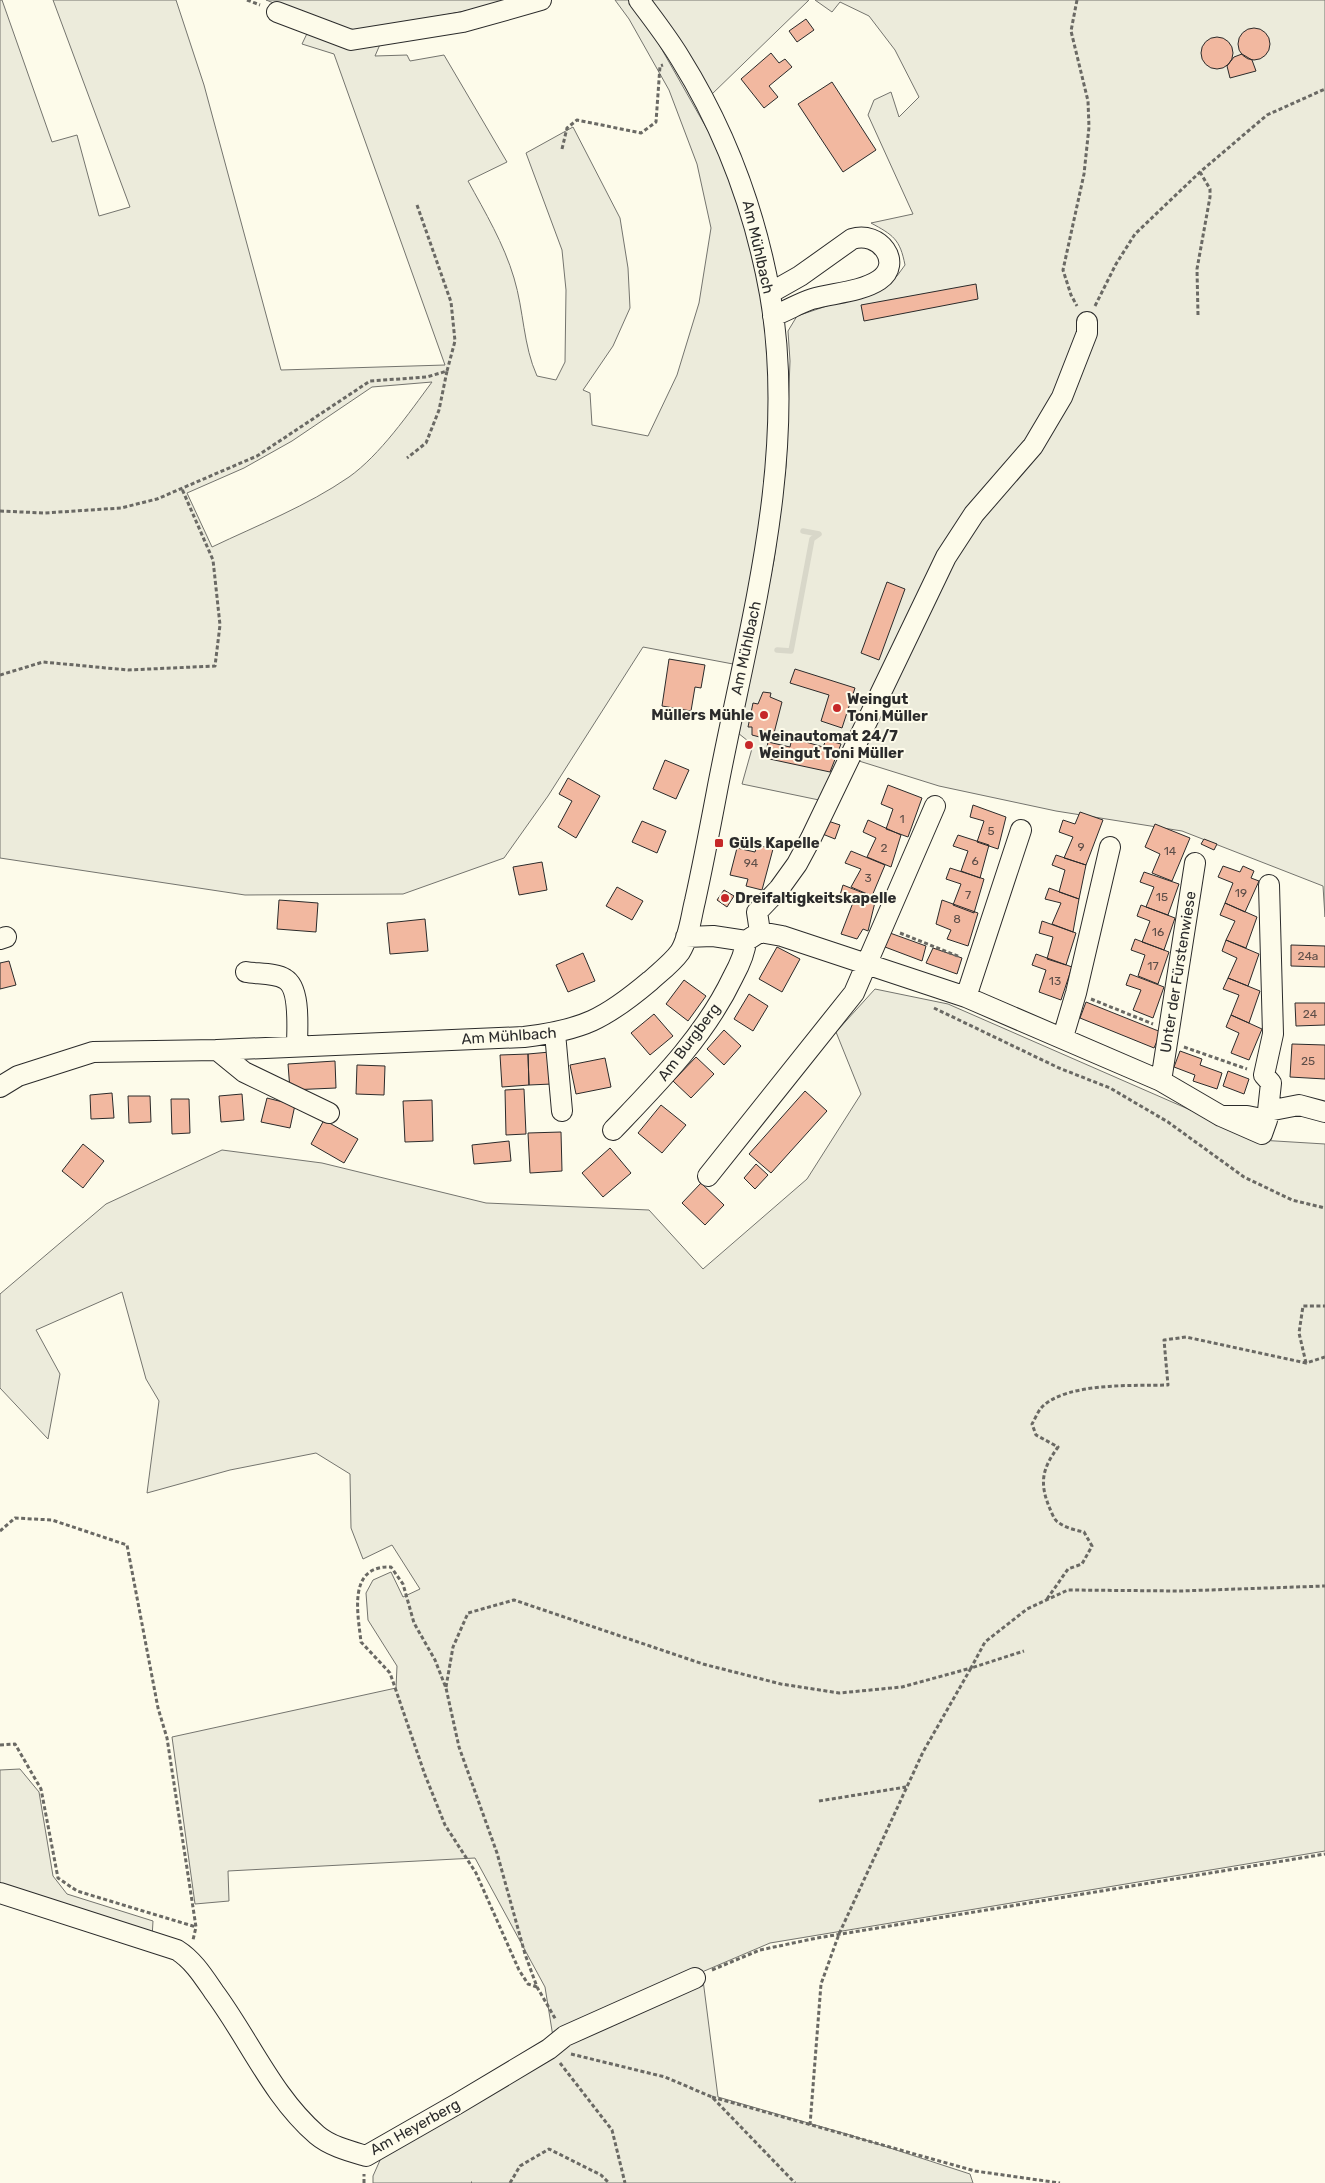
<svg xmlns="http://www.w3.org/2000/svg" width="1325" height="2183" viewBox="0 0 1325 2183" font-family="Rubik,sans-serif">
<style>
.green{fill:#ecebdb;stroke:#74746e;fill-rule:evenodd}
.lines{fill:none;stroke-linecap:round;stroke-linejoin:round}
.stream{stroke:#d8d7c9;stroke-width:5.5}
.building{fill:#f2b8a0;stroke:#2b2b2b}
.minor-casing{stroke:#2b2b2b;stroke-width:22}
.path{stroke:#6a6964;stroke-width:3;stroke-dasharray:4 2.5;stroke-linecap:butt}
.minor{stroke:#fdfbea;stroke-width:20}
.poi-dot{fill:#c62828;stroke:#fdfbea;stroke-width:2}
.labels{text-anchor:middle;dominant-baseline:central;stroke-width:4;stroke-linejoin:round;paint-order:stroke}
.number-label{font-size:12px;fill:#5d4e48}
.street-label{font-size:15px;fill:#2b2b2b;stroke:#fdfbea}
.poi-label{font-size:15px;font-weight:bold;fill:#2b2b2b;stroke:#fdfbea;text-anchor:start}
</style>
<rect width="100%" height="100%" fill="#fdfbea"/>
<path class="green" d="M0,0H2L52,142L77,135L99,216L130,207L53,0H176L204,85L281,370L445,365L334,54L302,44L314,19L266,0H522L388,26L375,56L407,55L410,61L444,55L507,162L468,181C485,212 504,244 514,278C524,311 523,345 537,376L556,380L565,362L566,290L562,250L526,153L573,127L620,218L628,268L630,308L613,346L583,390L590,393L592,425L648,436L677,375L699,303L711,228L697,164L669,90L629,19L615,0H630L648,25L732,173L765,309L769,365L770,446L751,585L733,664L643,647L548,796L504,858L403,894L245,895L0,858ZM432,382C409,413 380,455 349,477C307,506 258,525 212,547L187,493L244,468L292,441L372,387Z
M650,0H809L711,95Z
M815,0H1325V917L1323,886L1182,831L1056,811L939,786L843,756L819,800L742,784L753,745L738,733L774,560L786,466L790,361L788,331L797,316L883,287L897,276L905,265C900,239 893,235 871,223L913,214L868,115L874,100L891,92L899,117L919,97L895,50L869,16L840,2L832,12Z
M875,989L948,1004L1259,1140L1325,1144V1851L770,1943L702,1972L718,2097L850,2135L970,2174L973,2183H373V2176L381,2158L554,2043L545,1987L475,1858L228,1871L229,1901L195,1904L172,1737L396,1688L397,1666L368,1620L366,1593L373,1580L391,1572L403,1597L420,1589L392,1545L363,1559L351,1528L350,1474L316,1453L230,1470L147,1493L159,1401L146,1379L122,1292L36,1330L60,1374L48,1439L0,1388V1294L106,1204L222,1150L322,1163L486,1203L649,1210L703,1269L807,1179L861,1094L836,1032Z
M20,1769L39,1792L53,1876L67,1894L153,1921L152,1938L0,1885V1770Z"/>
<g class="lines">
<path class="stream" d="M777,650L791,651L812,539L819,534L803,531"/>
</g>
<path class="building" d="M806,19L814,30L797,42L789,31Z
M1238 44a16 16 0 1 1 32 0a16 16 0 1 1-32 0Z
M1201 53a16 16 0 1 1 32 0a16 16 0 1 1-32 0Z
M771,53L779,63L785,59L792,67L769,86L778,97L764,108L741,79Z
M1242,54L1252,60L1256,71L1230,78L1227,66L1234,57Z
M832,82L876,150L843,172L798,104Z
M976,284L978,299L864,321L861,305Z
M887,582L905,589L879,660L861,653Z
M669,659L705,665L701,688L695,687L691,711L662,706Z
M795,669L855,688L842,728L821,721L829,695L790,683Z
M763,692L771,693L770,697L782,702L773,737L767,739L752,735V727H748L753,703L758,704Z
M792,738L823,747L826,740L841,744L830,772L765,758L768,742L790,747Z
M665,760L689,770L676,799L653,789Z
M568,778L600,796L576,838L558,827L572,801L559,794Z
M888,785L922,798L908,837L886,829L893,809L881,804Z
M973,805L1006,817L998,849L977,842L984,821L970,817Z
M1080,812L1103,820L1086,865L1064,858L1073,837L1059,832L1063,820L1075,824Z
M825,820L840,825L835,839L820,833Z
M868,820L901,835L891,867L867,857L876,838L863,832Z
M642,821L666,831L657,853L632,842Z
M1155,824L1190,838L1172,881L1152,873L1160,854L1145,847Z
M958,835L989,845L980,878L961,871L968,851L953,846Z
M1204,839L1217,844L1214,850L1201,844Z
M757,845L773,849L762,890L746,886L748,879L730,875L737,848L755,852Z
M851,851L885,865L872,896L851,887L861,869L845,863Z
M1056,855L1086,865L1079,899L1059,892L1065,870L1052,865Z
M542,862L547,890L519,895L513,867Z
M1223,866L1240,872L1243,866L1254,871L1251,878L1259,881L1245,912L1225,903L1233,883L1218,877Z
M950,868L984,879L974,913L953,905L961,884L946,879Z
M1144,872L1179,884L1168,915L1146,907L1154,887L1140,882Z
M843,885L876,898L868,931L863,929L857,939L841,934L854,900L840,895Z
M617,887L643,901L632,920L606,906Z
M1049,888L1079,899L1073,932L1052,924L1061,903L1045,899Z
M724,890L734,896L727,907L717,900Z
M279,900L318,903L316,932L277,929Z
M942,900L978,913L968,946L947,939L951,930L936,924Z
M1225,903L1257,917L1246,948L1226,940L1235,921L1220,915Z
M1141,905L1175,918L1164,950L1142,942L1150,921L1137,916Z
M425,919L428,951L390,954L387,923Z
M1042,921L1076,933L1066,965L1047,959L1053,937L1039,933Z
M890,933L926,946L922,961L885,947Z
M1135,939L1169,952L1158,984L1138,976L1145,955L1131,950Z
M1226,940L1259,954L1248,986L1228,978L1237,958L1222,951Z
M1291,945L1325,946V967L1291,966Z
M777,947L800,959L782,992L759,979Z
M933,948L962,958L957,974L926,963Z
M583,953L595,981L568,992L556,965Z
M1036,954L1072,967L1061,1000L1039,992L1046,970L1032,965Z
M9,961L16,985L0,989V963Z
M1130,974L1164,987L1153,1018L1133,1010L1141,990L1126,985Z
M1228,978L1260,991L1249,1023L1231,1015L1239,995L1223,989Z
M684,980L706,996L688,1021L666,1004Z
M749,994L768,1006L753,1031L734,1019Z
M1086,1002L1161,1032L1154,1048L1080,1018Z
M1295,1003H1325V1025L1296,1026Z
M654,1014L673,1036L650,1055L631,1033Z
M1231,1015L1262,1029L1249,1060L1231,1053L1239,1033L1226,1027Z
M724,1030L741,1046L724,1065L707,1049Z
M1292,1044L1325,1045V1079L1290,1077Z
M1180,1051L1202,1059L1200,1065L1222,1073L1217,1089L1193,1081L1195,1075L1174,1067Z
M550,1052L552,1084L529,1085L528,1054Z
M528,1054L529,1085L502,1087L500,1055Z
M696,1057L714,1074L691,1098L673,1081Z
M605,1058L611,1087L576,1094L570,1065Z
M335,1061L336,1088L290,1090L288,1064Z
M357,1065L385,1066L384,1095L356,1094Z
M1228,1071L1249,1079L1244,1094L1223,1086Z
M524,1089L526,1134L506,1135L505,1090Z
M805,1091L827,1111L771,1173L749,1154Z
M112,1093L114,1118L91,1119L90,1095Z
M242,1094L244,1120L221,1122L219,1096Z
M128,1096H150L151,1122L129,1123Z
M267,1098L295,1105L290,1128L261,1122Z
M171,1099H189L190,1133L172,1134Z
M432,1100L433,1141L405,1142L403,1101Z
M661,1105L686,1125L662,1153L638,1133Z
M324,1120L358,1139L344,1163L311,1144Z
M561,1132L562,1171L530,1173L528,1133Z
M509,1141L511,1161L474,1164L472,1145Z
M83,1144L104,1161L83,1188L62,1171Z
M610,1148L631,1173L603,1197L582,1173Z
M756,1164L768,1175L755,1189L744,1178Z
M701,1183L724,1205L705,1225L682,1203Z"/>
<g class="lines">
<defs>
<path id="minor" d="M277,12L351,40L463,22L541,0
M770,293L800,276L852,239C879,230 904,263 879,280C861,292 833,293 812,299C799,303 787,311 773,316
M760,932L757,912L779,889L797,864L811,838L946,557L974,514L1033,446L1062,397L1087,333V322
M686,937L713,936L746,941L760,932L782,936L966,997L1161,1081L1221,1116L1262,1134L1267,1120L1247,1116H1221
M0,939L6,937
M246,972C257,974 276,973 285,979C301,988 297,1030 297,1046
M966,997L1021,830
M555,1033L562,1111
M1063,1037L1076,993L1110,847
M217,1050L244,1072L329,1113
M1161,1081L1195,863
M0,1087L18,1076L93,1052L217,1050L524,1037C583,1030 605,1019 650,981C660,972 672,963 680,952C689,938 691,917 695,901C703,865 710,828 717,791C748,628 799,461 770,294C755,211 725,130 680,58C668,38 653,19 639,0
M1268,1111L1299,1105L1325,1112
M1267,1120L1271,1083L1264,1075L1273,1034L1269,885
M613,1130C658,1083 705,1036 733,977C739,966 745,954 746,941
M708,1176L854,993L935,806
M0,1893L177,1950C193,1960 203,1976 214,1992C249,2039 272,2096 317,2135C330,2146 349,2151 366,2156L457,2104L549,2049L565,2036L695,1978"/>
</defs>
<use href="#minor" class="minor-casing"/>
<path class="path" d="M247,0L260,5
M1077,0L1071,31L1088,101L1089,127L1084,174L1063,270L1071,295L1077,306
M562,149L567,128L577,120L641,133L656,122L660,66L663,65
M417,205L451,302L455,341L447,371
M1095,306L1116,264L1135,234L1200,172L1267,115L1325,89
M1198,315L1197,269L1210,197V189L1200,172
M0,511L44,513L121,508L157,499L257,456L370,381L427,377L447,371L439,410L426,443L407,458
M0,675L43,662L128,670L215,666L220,625L213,560L182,489
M900,933L960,957
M1091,999L1153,1024
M934,1008L1059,1068L1110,1088L1168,1122L1244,1177L1292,1200L1325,1208
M1184,1047L1247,1069
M1306,1363L1299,1333L1303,1306H1325
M0,1531L15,1518L52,1520L127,1545L158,1708L167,1738L196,1927L193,1940
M1047,1599L1068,1569L1082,1564L1092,1546L1084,1532C1075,1530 1065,1528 1058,1522C1054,1520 1052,1513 1050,1509C1039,1483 1042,1469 1058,1447L1036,1435L1032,1424C1035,1419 1038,1411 1042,1407C1067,1382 1134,1386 1168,1385L1164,1340L1186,1337L1306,1363L1325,1357
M446,1687L453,1647L468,1613L514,1600L703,1664L781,1684L839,1693L902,1687L971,1668L985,1642L1027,1609L1068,1590L1180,1591L1325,1586
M0,1745L15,1744L41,1789L58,1878L77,1891L196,1927
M819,1801L906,1787
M712,1970L760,1950L817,1938L1325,1854
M537,1987L528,1984L519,1970L476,1873L445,1825L425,1775L390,1673L361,1642C358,1614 347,1565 391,1567L403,1584L414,1623L435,1660L446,1688L459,1747L497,1853L525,1954L537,1987L556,2020
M571,2054L665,2077L712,2097L795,2183
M560,2063L612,2130L625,2183
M712,2097L975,2171L1060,2183
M810,2125L821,1984L839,1934L923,1752L971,1668L1024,1651
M364,2183V2174
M471,2183H472
M510,2183L520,2166L549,2149L601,2175L609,2183"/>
<use href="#minor" class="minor"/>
</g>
<g class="poi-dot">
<circle cx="837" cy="708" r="5"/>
<circle cx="764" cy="715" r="5"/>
<circle cx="749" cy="745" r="5"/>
<rect x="714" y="838" width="10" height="10" rx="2.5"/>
<circle cx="725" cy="898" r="5"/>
</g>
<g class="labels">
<g class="number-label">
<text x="902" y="819">1</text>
<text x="991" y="831">5</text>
<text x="1081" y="847">9</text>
<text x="884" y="848">2</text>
<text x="1170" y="851">14</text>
<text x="975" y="861">6</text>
<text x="751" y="863">94</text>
<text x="868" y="878">3</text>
<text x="1241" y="893">19</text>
<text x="968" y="895">7</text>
<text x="1162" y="897">15</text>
<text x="957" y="919">8</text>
<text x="1158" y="932">16</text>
<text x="1308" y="956">24a</text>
<text x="1153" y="966">17</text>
<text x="1055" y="981">13</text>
<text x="1310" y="1014">24</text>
<text x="1308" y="1061">25</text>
</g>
<g class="street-label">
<text transform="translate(758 247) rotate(77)">Am Mühlbach</text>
<text transform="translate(746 648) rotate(-78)">Am Mühlbach</text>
<text transform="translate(1178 972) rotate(-81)">Unter der Fürstenwiese</text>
<text transform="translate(509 1036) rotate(-4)">Am Mühlbach</text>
<text transform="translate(689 1042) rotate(-53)">Am Burgberg</text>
<text transform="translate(415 2127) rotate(-29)">Am Heyerberg</text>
</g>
<g class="poi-label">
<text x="847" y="699">Weingut<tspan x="847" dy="17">Toni Müller</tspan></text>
<text x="754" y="715" text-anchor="end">Müllers Mühle</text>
<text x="759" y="736">Weinautomat 24/7<tspan x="759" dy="17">Weingut Toni Müller</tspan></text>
<text x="729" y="843">Güls Kapelle</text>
<text x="735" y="898">Dreifaltigkeitskapelle</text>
</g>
</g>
</svg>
